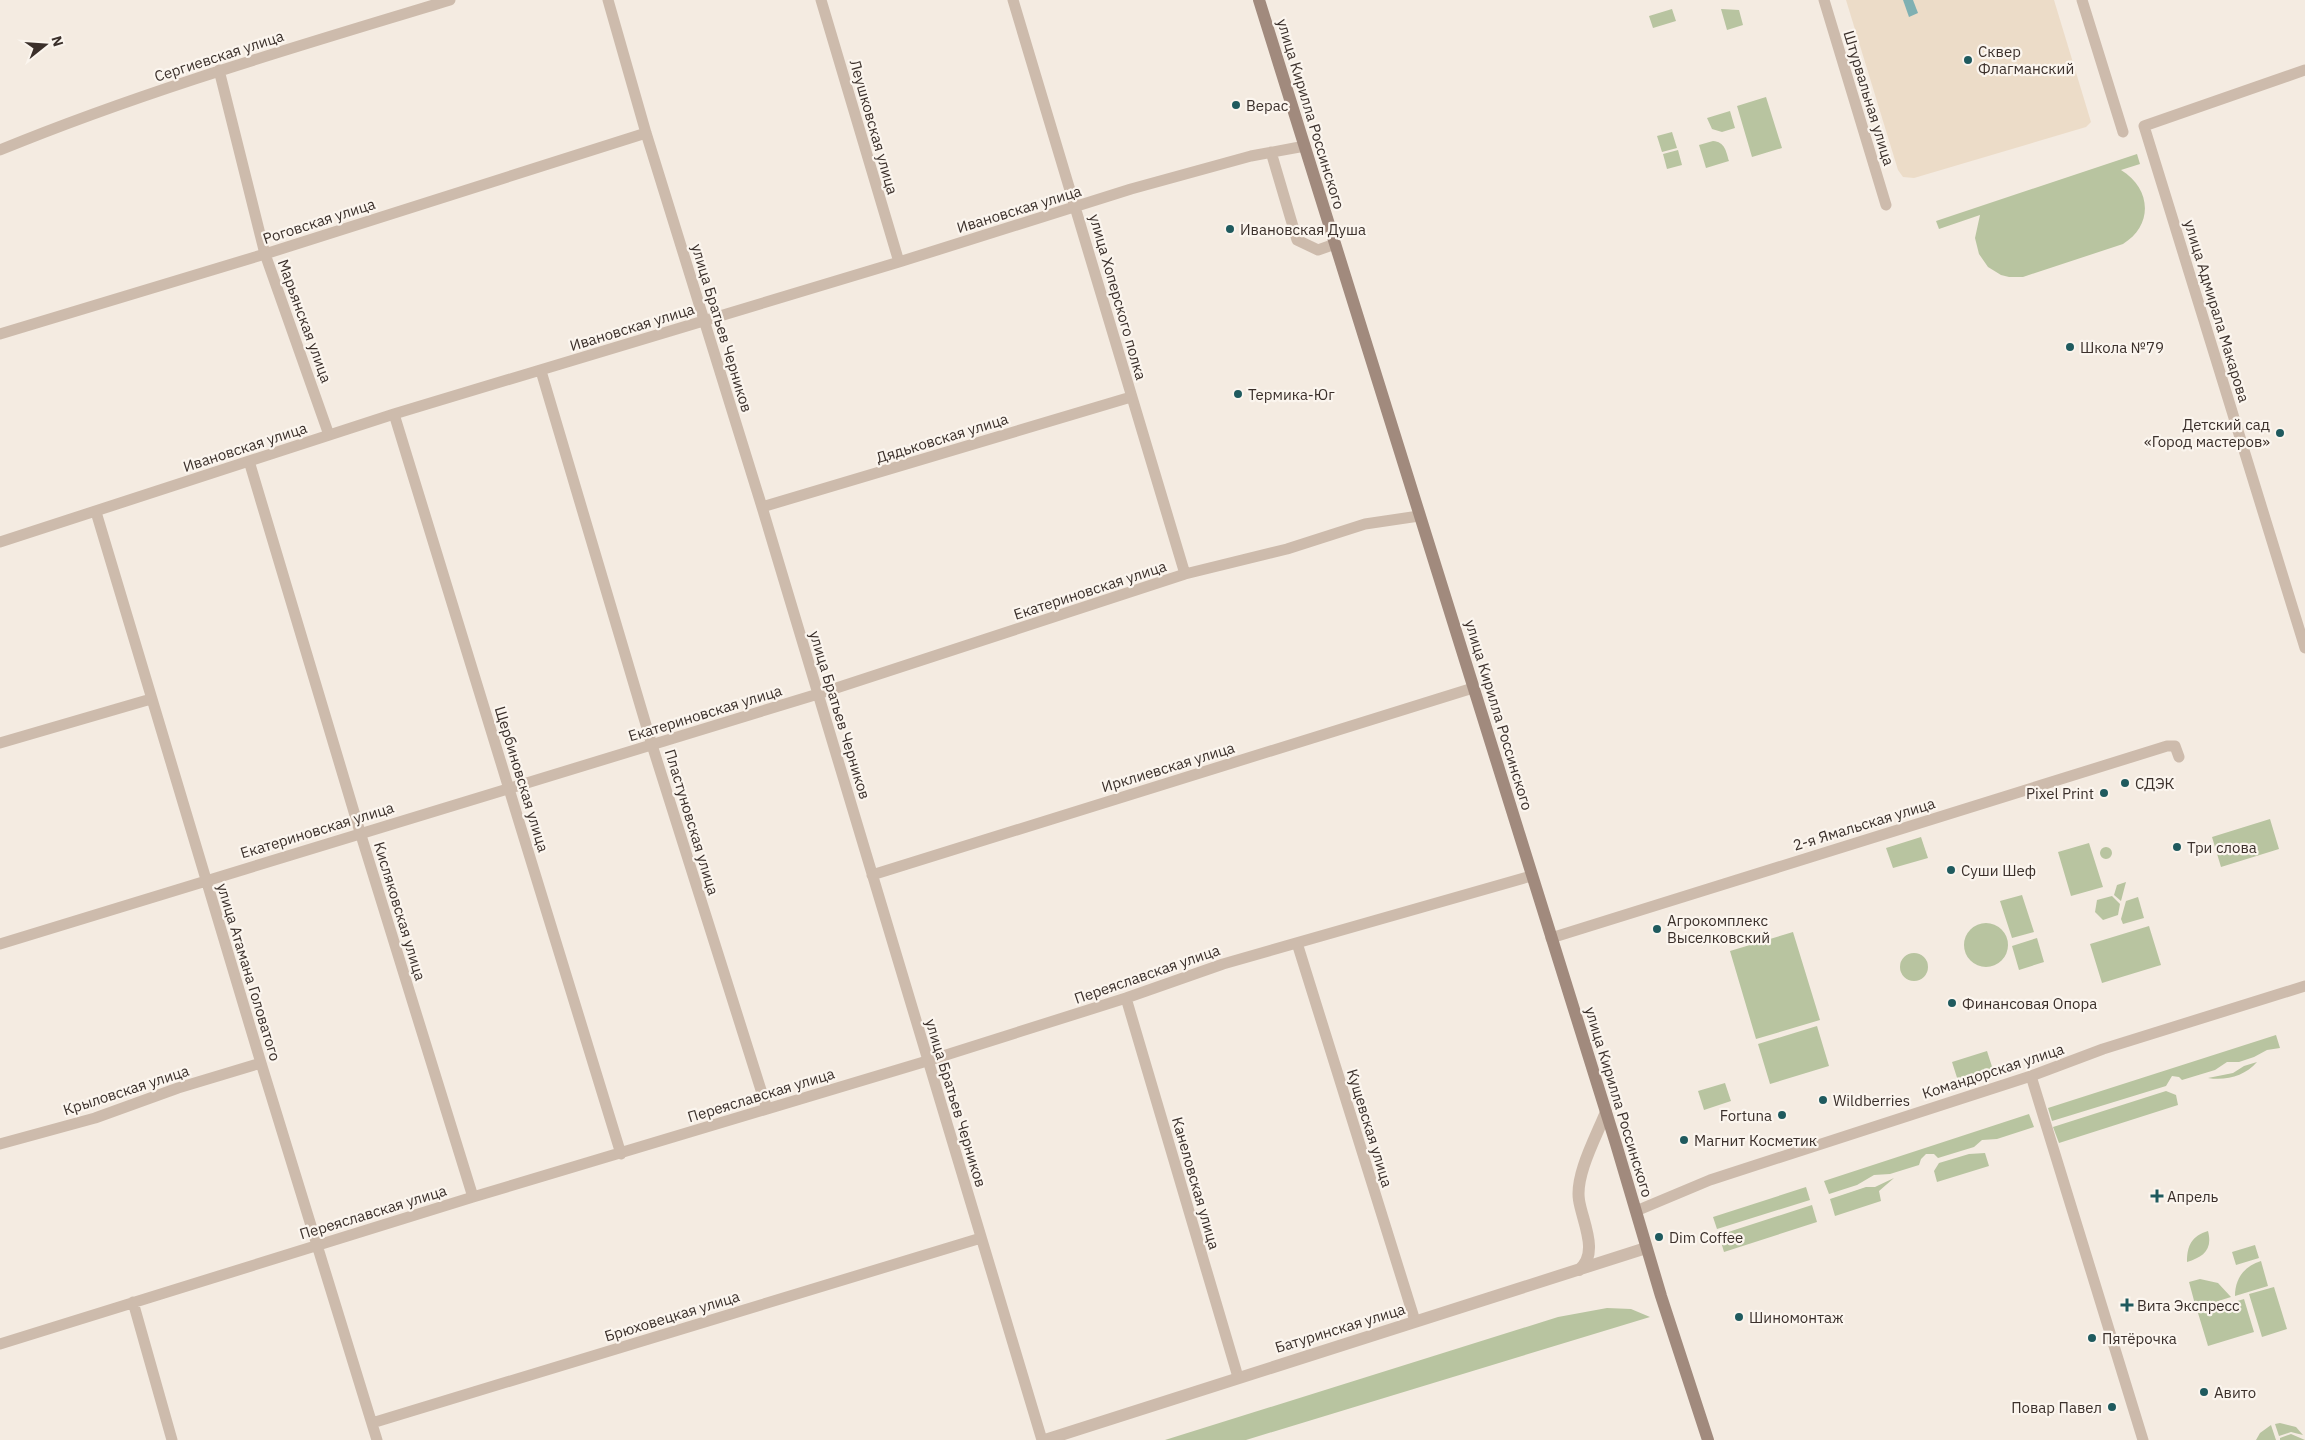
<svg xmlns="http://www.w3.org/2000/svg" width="2305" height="1440" viewBox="0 0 2305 1440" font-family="'IBM Plex Sans',sans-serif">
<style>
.green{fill:#b8c4a0}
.plaza{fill:#ecdcc8}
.water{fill:#7fb0b2}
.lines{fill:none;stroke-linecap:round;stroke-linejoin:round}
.minor{stroke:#cdbbac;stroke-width:11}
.tertiary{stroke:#cdbbac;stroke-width:12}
.secondary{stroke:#a18a7d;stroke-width:12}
.poi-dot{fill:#1f5a5e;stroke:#fbf5ee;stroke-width:2}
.labels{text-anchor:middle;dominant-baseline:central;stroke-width:4.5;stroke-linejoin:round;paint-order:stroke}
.poi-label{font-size:15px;fill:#3b302b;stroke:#fbf5ee;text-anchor:start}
.street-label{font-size:15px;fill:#3b302b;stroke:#fbf5ee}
</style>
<rect width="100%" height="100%" fill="#f4ebe1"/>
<path class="green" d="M1672,9L1676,21L1653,28L1649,16Z
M1721,9L1739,10L1743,25L1727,30Z
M1766,97L1782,148L1752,157L1737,106Z
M1730,111L1735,128L1722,132L1712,129L1707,118Z
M1672,132L1677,148L1662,152L1657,136Z
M1713,141C1725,142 1726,151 1729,161L1706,168L1699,145Z
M1678,150L1682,165L1667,169L1663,154Z
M2137,154L2140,164L2121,170C2151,188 2154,225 2123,244L2023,277H2009L2001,275L1988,267L1979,254L1975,238L1980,215L1939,229L1936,221Z
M2270,819L2279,849L2221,867L2212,837Z
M1921,837L1928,858L1893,868L1886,848Z
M2089,843L2103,887L2071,896L2058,852Z
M2100 853a6 6 0 1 1 12 0a6 6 0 1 1-12 0Z
M2126,882L2121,901L2114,895L2117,885Z
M2022,895L2034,932L2012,938L2000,901Z
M2112,896L2120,904L2118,915L2103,920L2095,912L2097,900Z
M2138,897L2144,918L2123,924L2121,919L2126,901Z
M1964 945a22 22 0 1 1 44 0a22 22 0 1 1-44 0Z
M2149,926L2161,965L2102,983L2090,944Z
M1793,932L1820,1020L1756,1039L1730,951Z
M2037,938L2044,962L2019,970L2012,946Z
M1900 967a14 14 0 1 1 28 0a14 14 0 1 1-28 0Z
M1817,1026L1829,1066L1770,1084L1758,1044Z
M2276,1035L2280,1048L2267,1050L2254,1057L2239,1062H2227L2215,1070L2182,1080L2179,1077L2172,1076L2166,1086L2052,1121L2048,1108Z
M1987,1051L1995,1076L1960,1087L1952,1062Z
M2257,1062C2245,1076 2226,1081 2208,1078L2233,1073L2244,1066Z
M1725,1083L1731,1101L1704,1110L1698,1091Z
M2166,1091L2176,1095L2178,1105L2059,1143L2053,1127Z
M2029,1114L2034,1127L1997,1139L1982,1140L1974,1147L1938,1158L1934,1154H1926L1921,1159L1919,1165L1890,1174L1874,1175L1857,1185L1829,1194L1824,1181Z
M1985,1153L1989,1166L1937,1182L1934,1171L1939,1163L1969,1154Z
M1894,1178L1879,1191L1881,1201L1835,1216L1830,1199L1866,1187H1875Z
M1806,1187L1810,1200L1717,1229L1713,1217Z
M1812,1205L1817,1222L1724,1252L1719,1235Z
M2208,1231C2213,1250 2203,1257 2187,1262C2187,1245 2192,1236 2208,1231Z
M2255,1245L2259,1258L2236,1265L2232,1252Z
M2261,1261L2268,1286L2235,1296C2235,1279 2244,1266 2261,1261Z
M2200,1279L2218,1283L2231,1297L2196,1308L2189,1282Z
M2274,1287L2287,1329L2262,1337L2249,1294Z
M2244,1299L2254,1332L2208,1346L2198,1313Z
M1607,1308L1631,1309L1650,1317L1246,1440H1165L1558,1317Z
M2280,1423L2296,1427L2303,1435L2291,1432L2279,1436L2275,1424Z
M2271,1425L2276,1440H2256L2260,1433Z
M2291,1434L2305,1440H2280V1438Z"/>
<path class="plaza" d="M1846,0H2054L2091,122L2086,127L1914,178L1903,177L1898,170Z"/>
<path class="water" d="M1903,0H1913L1918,13L1909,17Z"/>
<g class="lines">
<path class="minor" d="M608,0L646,133L762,507L1042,1440
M821,0L899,262
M1013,0L1185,574
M1824,0L1886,205
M2082,0L2123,132
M219,70L265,254L329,435
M2305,70L2144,126L2305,648
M0,150C146,90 299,46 450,0
M1271,152L1297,240L1318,250L1335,244
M0,334L265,254L646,133
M541,371L652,745L767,1109
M394,414L621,1154
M249,461L360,832L473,1197
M762,507L1131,397
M96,512L261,1063L377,1440
M0,542L394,414L899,262L1131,189L1251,156L1305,146
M0,743L151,699
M872,875L1473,688
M1551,938L2167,746H2175L2179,757
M1297,943L1415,1321
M0,944L818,694L1185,574L1287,549L1365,524L1419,516
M1126,998L1238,1377
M2031,1076L2143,1440
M0,1144L95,1118L178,1088L261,1063
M1636,1211L1710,1180L2031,1076L2103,1049L2305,986
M133,1302L172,1440
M0,1344L473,1197L927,1061L1126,998L1223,964L1531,876
M372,1423L981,1238"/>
<path class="tertiary" d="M1579,1270C1600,1253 1582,1221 1579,1200C1575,1175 1596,1137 1606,1112
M1045,1440L1646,1248"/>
<path class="secondary" d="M1259,0L1616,1144L1661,1296L1708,1440"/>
</g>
<g class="poi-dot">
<circle cx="1968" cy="60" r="5"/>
<circle cx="1236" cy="105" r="5"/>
<circle cx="1230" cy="229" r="5"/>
<circle cx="2070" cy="347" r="5"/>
<circle cx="1238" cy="394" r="5"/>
<circle cx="2280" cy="433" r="5"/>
<circle cx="2125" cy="783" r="5"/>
<circle cx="2104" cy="793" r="5"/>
<circle cx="2177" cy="847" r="5"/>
<circle cx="1951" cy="870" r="5"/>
<circle cx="1657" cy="929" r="5"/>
<circle cx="1952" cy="1003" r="5"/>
<circle cx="1823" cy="1100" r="5"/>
<circle cx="1782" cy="1115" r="5"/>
<circle cx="1684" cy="1140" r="5"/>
<path d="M2154.5 1188.5h5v5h5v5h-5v5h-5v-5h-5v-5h5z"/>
<circle cx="1659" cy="1237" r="5"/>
<path d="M2124.5 1297.5h5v5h5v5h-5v5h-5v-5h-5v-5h5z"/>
<circle cx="1739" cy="1317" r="5"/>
<circle cx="2092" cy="1338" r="5"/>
<circle cx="2204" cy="1392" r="5"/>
<circle cx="2112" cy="1407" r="5"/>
</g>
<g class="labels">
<g class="poi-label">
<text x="1978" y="51">Сквер<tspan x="1978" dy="17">Флагманский</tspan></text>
<text x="1246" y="105">Верас</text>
<text x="1240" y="229">Ивановская Душа</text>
<text x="2080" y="347">Школа №79</text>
<text x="1248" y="394">Термика-Юг</text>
<text x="2270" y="424" text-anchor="end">Детский сад<tspan x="2270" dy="17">«Город мастеров»</tspan></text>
<text x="2135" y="783">СДЭК</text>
<text x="2094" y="793" text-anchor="end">Pixel Print</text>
<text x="2187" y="847">Три слова</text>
<text x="1961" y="870">Суши Шеф</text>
<text x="1667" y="920">Агрокомплекс<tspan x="1667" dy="17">Выселковский</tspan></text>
<text x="1962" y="1003">Финансовая Опора</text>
<text x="1833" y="1100">Wildberries</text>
<text x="1772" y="1115" text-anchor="end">Fortuna</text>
<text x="1694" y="1140">Магнит Косметик</text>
<text x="2167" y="1196">Апрель</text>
<text x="1669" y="1237">Dim Coffee</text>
<text x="2137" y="1305">Вита Экспресс</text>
<text x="1749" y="1317">Шиномонтаж</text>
<text x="2102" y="1338">Пятёрочка</text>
<text x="2214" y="1392">Авито</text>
<text x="2102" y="1407" text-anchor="end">Повар Павел</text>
</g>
<g class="street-label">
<text transform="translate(219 56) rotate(-18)">Сергиевская улица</text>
<text transform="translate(1869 98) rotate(73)">Штурвальная улица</text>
<text transform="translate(1311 114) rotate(73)">улица Кирилла Россинского</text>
<text transform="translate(874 127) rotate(74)">Леушковская улица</text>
<text transform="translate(1019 209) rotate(-17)">Ивановская улица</text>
<text transform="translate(319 221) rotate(-18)">Роговская улица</text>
<text transform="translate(1118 297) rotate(74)">улица Хоперского полка</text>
<text transform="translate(2217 311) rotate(73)">улица Адмирала Макарова</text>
<text transform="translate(305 321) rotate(70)">Марьянская улица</text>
<text transform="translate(632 327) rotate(-17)">Ивановская улица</text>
<text transform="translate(722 328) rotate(73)">улица Братьев Черников</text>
<text transform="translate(942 438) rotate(-17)">Дядьковская улица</text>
<text transform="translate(245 447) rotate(-18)">Ивановская улица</text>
<text transform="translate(1090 590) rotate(-18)">Екатериновская улица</text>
<text transform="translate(705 713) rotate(-17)">Екатериновская улица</text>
<text transform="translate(840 715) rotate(73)">улица Братьев Черников</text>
<text transform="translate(1499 715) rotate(73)">улица Кирилла Россинского</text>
<text transform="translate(1168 767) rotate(-17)">Ирклиевская улица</text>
<text transform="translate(522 779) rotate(73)">Щербиновская улица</text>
<text transform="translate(692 822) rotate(73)">Пластуновская улица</text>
<text transform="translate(1864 824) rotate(-17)">2-я Ямальская улица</text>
<text transform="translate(317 830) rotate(-17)">Екатериновская улица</text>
<text transform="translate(400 911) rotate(73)">Кисляковская улица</text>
<text transform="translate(249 972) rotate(73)">улица Атамана Головатого</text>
<text transform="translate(1147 974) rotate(-19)">Переяславская улица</text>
<text transform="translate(1993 1071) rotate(-18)">Командорская улица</text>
<text transform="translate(126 1090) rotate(-18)">Крыловская улица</text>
<text transform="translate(761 1095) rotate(-17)">Переяславская улица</text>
<text transform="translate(1619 1102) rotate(73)">улица Кирилла Россинского</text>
<text transform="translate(956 1103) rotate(73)">улица Братьев Черников</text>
<text transform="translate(1370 1128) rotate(73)">Кущевская улица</text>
<text transform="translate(1196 1183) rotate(74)">Канеловская улица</text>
<text transform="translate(373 1212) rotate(-17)">Переяславская улица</text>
<text transform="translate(672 1316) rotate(-17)">Брюховецкая улица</text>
<text transform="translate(1340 1328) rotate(-17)">Батуринская улица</text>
</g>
</g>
<g transform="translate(45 45) rotate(73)" stroke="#fbf5ee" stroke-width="4" paint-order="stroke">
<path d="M0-4L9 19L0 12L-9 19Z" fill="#3b302b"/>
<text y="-8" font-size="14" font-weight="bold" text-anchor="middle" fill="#3b302b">N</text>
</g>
</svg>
